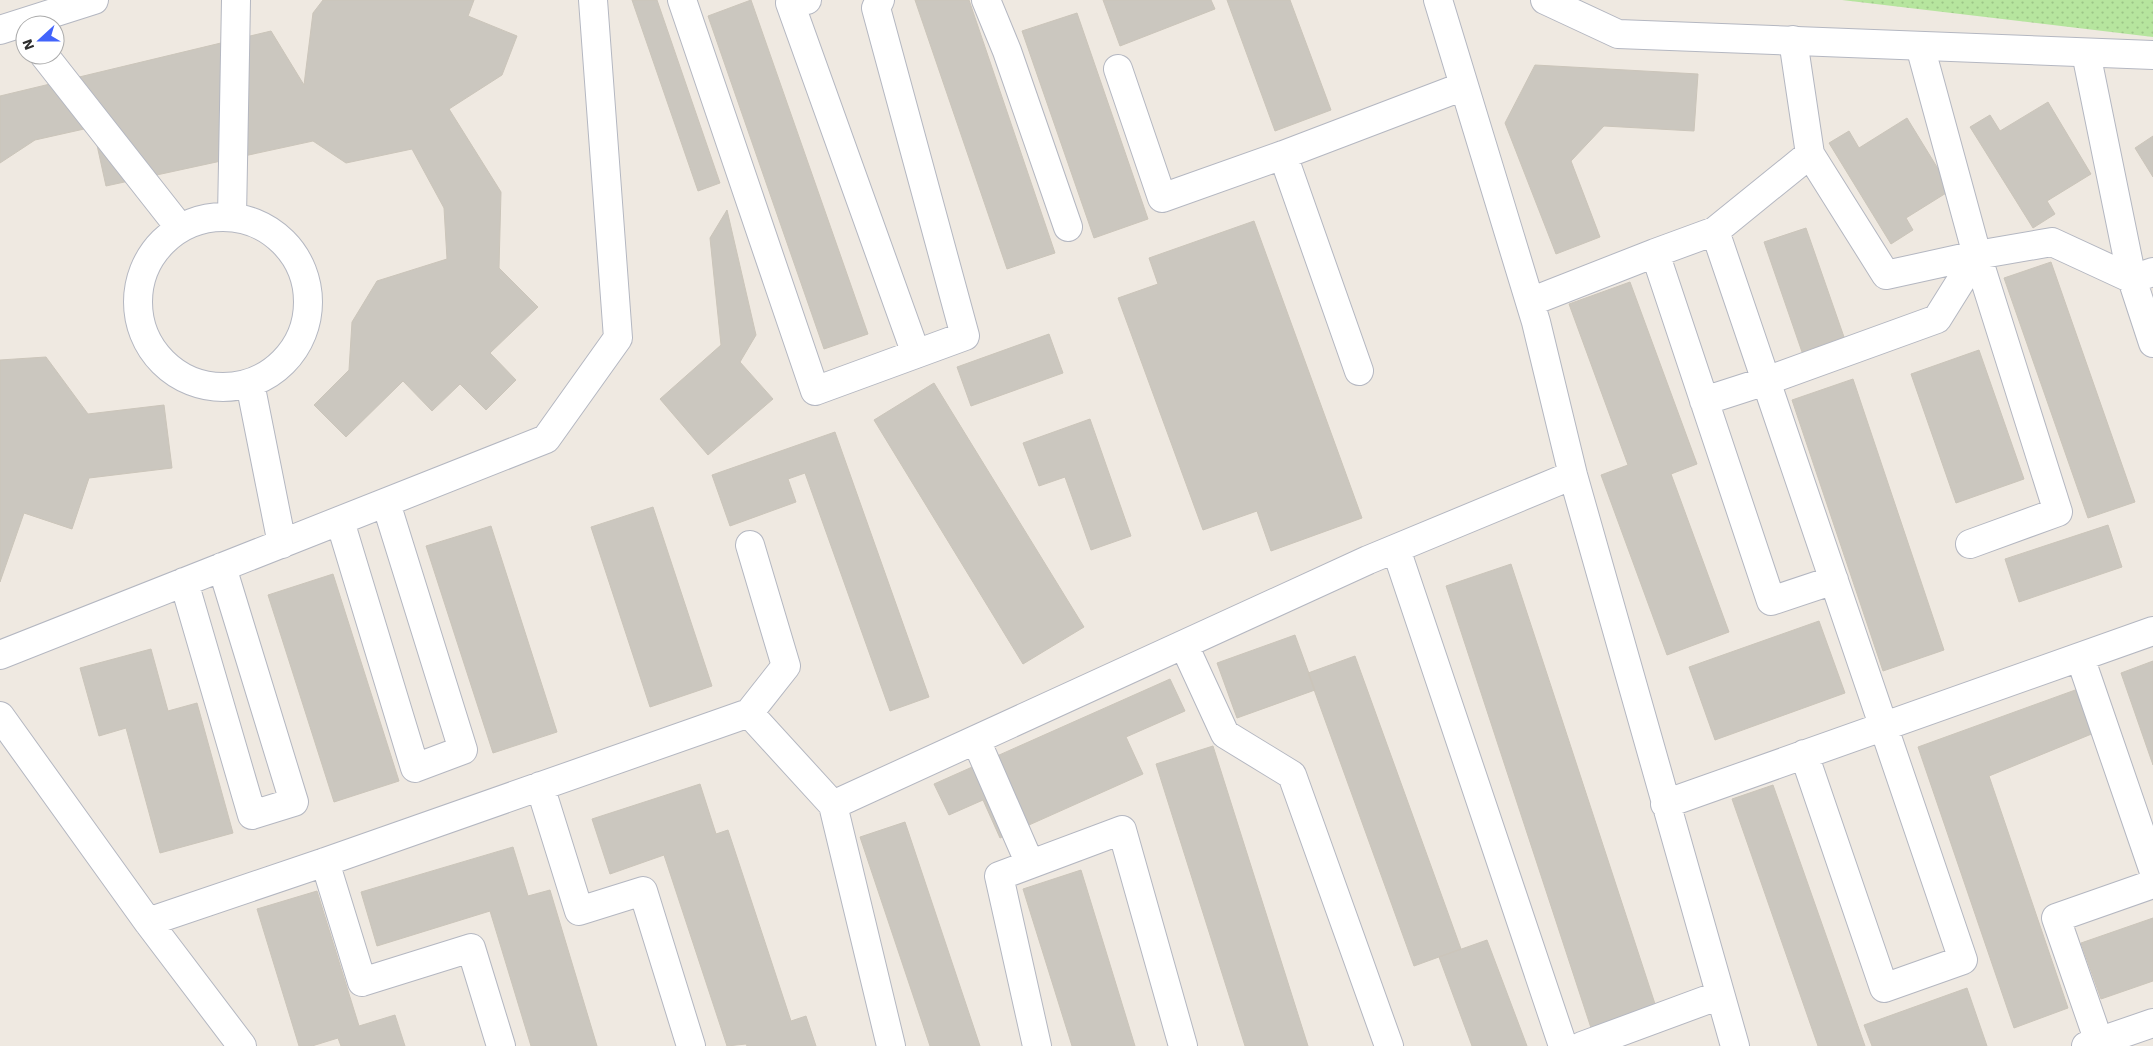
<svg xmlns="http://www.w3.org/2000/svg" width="2153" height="1046" viewBox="0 0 2153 1046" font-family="'Work Sans',sans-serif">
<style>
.grass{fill:url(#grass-dots)}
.building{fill:#cbc7bf;stroke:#cbc5ba}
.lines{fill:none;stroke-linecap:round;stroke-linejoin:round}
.street-casing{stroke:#b4b7c1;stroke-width:30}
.secondary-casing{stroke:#b4b7c1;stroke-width:30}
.street{stroke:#fff;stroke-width:28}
.secondary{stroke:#fff;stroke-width:28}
</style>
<defs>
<pattern id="grass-dots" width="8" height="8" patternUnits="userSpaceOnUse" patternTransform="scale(1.25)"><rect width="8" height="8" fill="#b6e59e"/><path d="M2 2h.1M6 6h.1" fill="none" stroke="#9dc588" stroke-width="1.8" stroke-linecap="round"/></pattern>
</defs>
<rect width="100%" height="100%" fill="#efe9e1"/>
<path class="grass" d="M1842,0H2153V37Z"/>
<path class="building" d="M323,0H474L468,16L517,36L502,75L449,109L501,192L499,268L538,307L490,353L516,380L486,410L460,384L432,411L403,381L346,437L314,405L349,370L352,322L377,281L447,259L444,208L412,149L346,163L313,141L106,186L93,127L35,140L0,163V96L271,31L304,85L313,13Z
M632,0H657L720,183L698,191Z
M751,0L868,334L824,349L708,16Z
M915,0H969L1055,253L1007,269Z
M1103,0H1211L1215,9L1120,46Z
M1227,0H1290L1331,110L1275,131Z
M1077,13L1148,219L1094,238L1022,31Z
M1535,65L1698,74L1694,131L1604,126L1571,161L1600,237L1556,254L1505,123Z
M2048,102L2091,174L2047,201L2055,214L2033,228L1970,127L1990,115L2000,131Z
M1907,118L1951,190L1906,218L1913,230L1891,244L1829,143L1849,131L1859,148Z
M2153,136V177L2135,148Z
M727,210L756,335L740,362L773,399L708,455L660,399L721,345L710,238Z
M1254,221L1362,518L1271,551L1257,511L1203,530L1118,298L1158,284L1149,258Z
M1806,228L1844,337L1802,352L1764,242Z
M2051,262L2135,502L2088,518L2004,278Z
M1630,282L1697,464L1671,474L1729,632L1667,655L1601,475L1628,465L1569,304Z
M1049,334L1063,373L971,406L957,367Z
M1979,350L2024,479L1956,503L1911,374Z
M46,357L88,414L164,405L172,468L89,478L72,529L24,513L0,582V360Z
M1853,379L1944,650L1883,671L1792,400Z
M934,383L1084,627L1023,664L874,420Z
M1090,419L1131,536L1091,550L1065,477L1039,486L1023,443Z
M835,432L929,697L890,711L805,473L788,479L796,502L730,526L712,475Z
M653,507L712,686L650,707L591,527Z
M2108,525L2122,567L2019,602L2005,559Z
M491,526L557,732L493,753L426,546Z
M1511,564L1658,1013L1593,1034L1446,586Z
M333,574L399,781L334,802L268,595Z
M1819,621L1845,693L1715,740L1689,667Z
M1295,635L1315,690L1237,718L1217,663Z
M151,649L168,711L197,703L233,833L160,853L126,728L99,736L80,668Z
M1355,656L1461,949L1414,966L1308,673Z
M2153,661V765L2121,673Z
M1170,679L1185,711L1126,737L1143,774L1000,838L983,800L949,815L934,784Z
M2078,689L2094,733L1989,776L2068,1008L2014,1028L1918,747Z
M1213,746L1308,1046H1245L1156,764Z
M700,784L716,834L728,830L791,1021L806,1016L816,1046H747L746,1044L727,1046L664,855L610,874L592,819Z
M1773,785L1865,1046H1818L1732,799Z
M905,822L980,1046H930L860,837Z
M513,847L528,896L550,890L597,1046H531L490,911L377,946L361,892Z
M1081,870L1135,1046H1072L1023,889Z
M317,891L359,1026L395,1015L405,1046H341L338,1038L312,1046H299L257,909Z
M2153,918V981L2101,999L2081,943Z
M1487,940L1527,1046H1472L1439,957Z
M1967,988L1987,1046H1872L1864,1025Z"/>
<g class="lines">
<defs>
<path id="street" d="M682,0L815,391L965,336L876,8L880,0
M807,0L790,3L916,354
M986,0L1007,51L1068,227
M1438,0L1536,322L1573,475L1735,1046
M1793,40L1810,154L1886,275L1977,255L2052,242L2132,279L2153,272
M1920,46L1977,255L2058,512L1970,544
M2086,53L2132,279L2153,343
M44,55L180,228
M1118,69L1162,198L1283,155L1464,86
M1283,155L1359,371
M232,217L236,0
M138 302a85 85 0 1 1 170 0a85 85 0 1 1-170 0Z
M1655,253L1715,231
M1530,302L1655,253L1771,601L1834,580
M250,383L282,544
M1704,401L1766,381L1937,319L1977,255
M340,521L415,768L463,750L386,503
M1396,549L1563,1046
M184,582L252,815L294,802L222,567
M1184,645L1225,734L1292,775L1389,1046
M0,655L546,439L618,338L593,0
M2080,657L2153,869
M749,713L786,666L750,545
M0,716L148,922L242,1046
M976,740L1030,864
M1804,754L1884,988L1963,960L1715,231L1810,154
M540,786L579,911L643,891L691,1046
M1665,804L2153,631
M833,805L1368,560L1573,475
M325,862L362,982L471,948L501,1046
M148,922L325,862L749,713L833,805L891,1046
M2099,1042L2056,918L2153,884
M1037,1046L999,876L1122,830L1183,1046
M1582,1046L1720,995
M2086,1046L2153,1023"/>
<path id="secondary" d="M1545,0L1618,34L2153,55
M0,30L94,0"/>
</defs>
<use href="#street" class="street-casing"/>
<use href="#secondary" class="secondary-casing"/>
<use href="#street" class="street"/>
<use href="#secondary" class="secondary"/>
</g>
<g transform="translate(40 40) rotate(249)"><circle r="24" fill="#ffffff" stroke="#ababab"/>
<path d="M0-4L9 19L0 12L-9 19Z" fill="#4264fb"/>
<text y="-8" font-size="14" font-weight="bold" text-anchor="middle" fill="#2e2e2e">N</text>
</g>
</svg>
